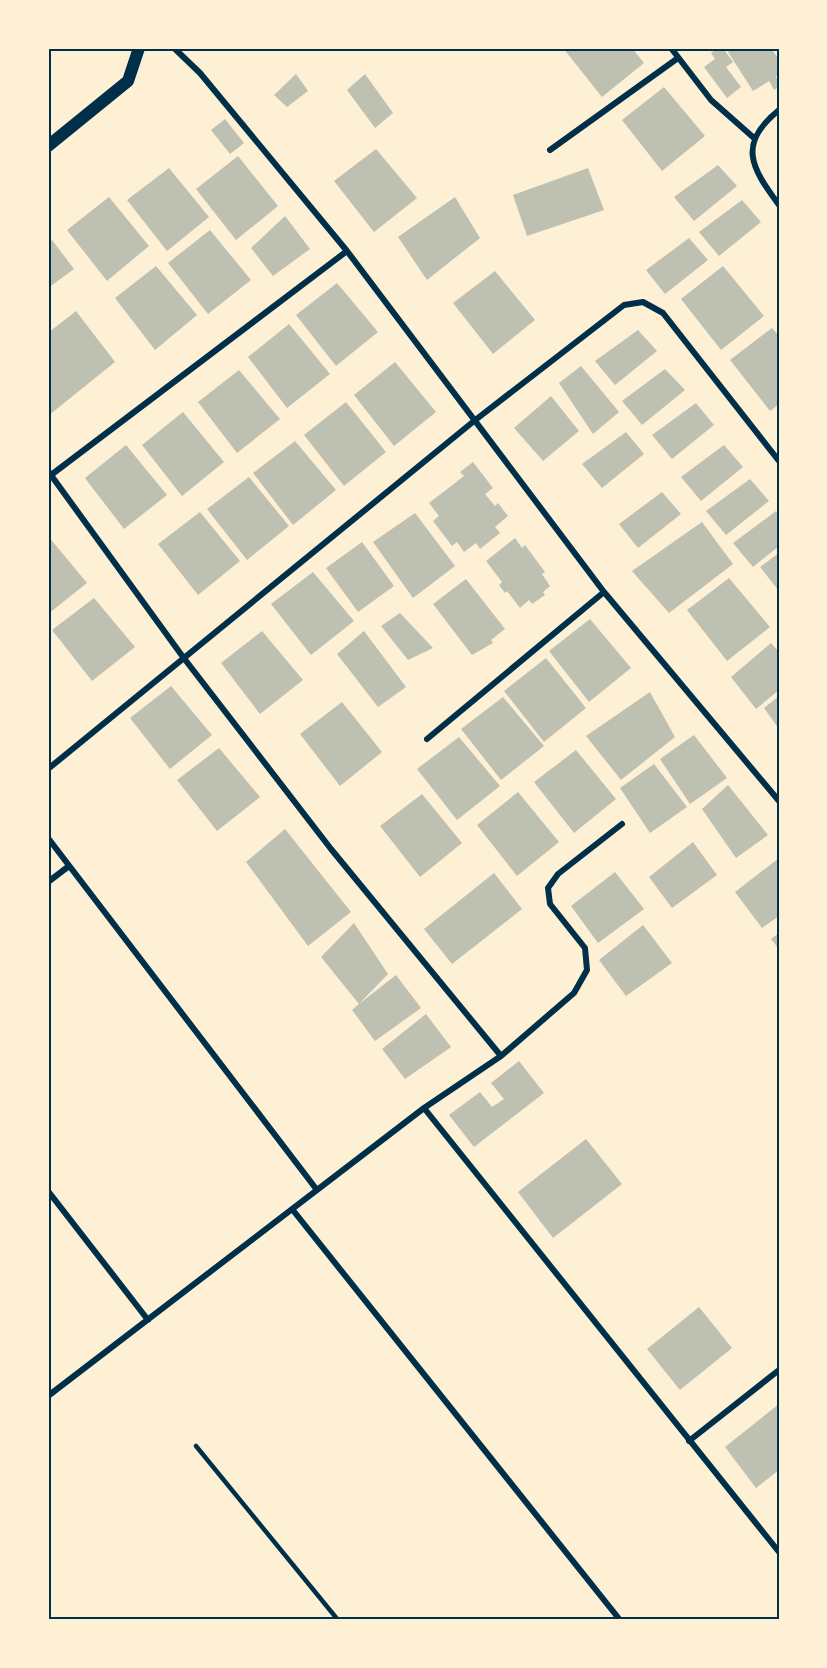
<svg xmlns="http://www.w3.org/2000/svg" width="827" height="1668" viewBox="0 0 827 1668" font-family="Roboto,sans-serif">
<style>
.building{fill:#bec0b2}
.lines{fill:none;stroke-linecap:round;stroke-linejoin:round}
.service{stroke:#003049;stroke-width:4.5}
.minor{stroke:#003049;stroke-width:6}
.secondary{stroke:#003049;stroke-width:12}
.neatline{fill:none;stroke:#003049;stroke-width:2}
</style>
<rect width="100%" height="100%" fill="#fdf0d5"/>
<path class="building" d="M563,48H632L644,63L602,97Z
M718,48H723L733,62L726,67L741,87L727,98L704,67L715,59L711,53Z
M735,48H771L779,60V74L776,76L779,87L774,90L769,81L753,91L728,52Z
M296,74L308,91L287,107L274,95Z
M365,74L393,113L375,128L347,90Z
M664,87L705,136L662,171L622,120Z
M225,119L244,143L230,154L211,130Z
M376,149L417,198L374,232L334,181Z
M238,156L278,206L236,240L196,189Z
M718,165L737,186L694,221L674,197Z
M169,168L209,217L167,251L127,200Z
M588,168L604,210L527,236L513,195Z
M109,197L149,246L107,281L67,230Z
M455,197L480,238L427,280L398,237Z
M742,200L761,222L719,256L699,232Z
M285,216L310,249L273,276L251,248Z
M210,230L251,280L208,314L168,263Z
M689,238L708,260L665,294L646,270Z
M52,240L74,269L48,288V244Z
M156,266L197,315L155,350L115,298Z
M723,266L764,316L721,350L681,299Z
M495,271L535,320L493,354L453,303Z
M337,283L378,332L336,366L296,315Z
M76,311L115,362L48,416V333Z
M289,324L330,374L287,408L248,357Z
M772,328L779,336V404L770,411L730,360Z
M638,330L657,351L615,385L595,361Z
M395,362L436,412L394,446L354,395Z
M581,366L619,412L593,434L559,383Z
M665,369L685,390L642,425L622,401Z
M239,370L280,419L237,453L198,402Z
M551,396L579,431L543,461L514,428Z
M346,402L386,452L344,486L304,435Z
M696,403L714,425L672,459L652,435Z
M183,412L224,462L182,496L142,445Z
M626,432L644,454L602,488L582,464Z
M295,441L336,490L293,525L253,473Z
M126,445L167,495L124,529L85,478Z
M724,445L743,467L701,501L681,477Z
M473,462L493,488L485,494L495,506L498,503L508,516L495,527L500,533L480,549L476,543L464,552L457,542L452,546L433,521L439,516L429,503L464,476L460,472Z
M249,477L289,526L247,560L207,509Z
M750,479L769,501L726,535L706,511Z
M662,492L681,514L638,548L619,524Z
M776,511L779,515V546L753,567L733,543Z
M200,512L240,561L198,595L158,544Z
M415,513L455,566L413,598L373,542Z
M702,522L733,564L669,613L632,571Z
M48,536L87,583L48,614Z
M515,538L522,548L525,545L545,572L542,574L550,586L543,592L545,595L532,604L529,600L520,608L507,591L505,593L499,585L502,582L486,561Z
M362,542L394,586L358,612L326,568Z
M779,553V591L760,567Z
M313,572L354,621L311,655L271,604Z
M729,578L770,627L727,661L687,610Z
M466,579L505,629L491,640L493,643L472,655L433,604Z
M94,598L135,647L92,681L52,630Z
M400,613L433,648L408,660L381,626Z
M590,619L631,668L589,702L549,651Z
M262,631L303,680L260,714L221,663Z
M364,631L406,687L378,707L337,654Z
M771,643L779,652V690L756,709L731,677Z
M546,658L586,708L544,742L504,691Z
M171,686L212,735L170,769L130,718Z
M650,692L675,737L621,780L586,736Z
M779,696V729L764,708Z
M503,697L544,746L501,780L461,729Z
M342,702L382,752L340,786L300,734Z
M694,735L727,778L690,804L660,759Z
M459,737L500,786L457,820L417,769Z
M219,748L260,797L217,831L177,780Z
M576,750L616,799L574,833L534,782Z
M654,764L687,807L650,833L620,788Z
M728,785L768,835L736,858L702,809Z
M518,792L559,842L517,876L477,825Z
M422,794L462,843L420,877L380,826Z
M285,829L351,912L308,946L246,862Z
M693,842L717,875L672,908L649,877Z
M779,858V916L762,928L735,892Z
M615,872L644,909L598,943L571,906Z
M494,873L522,909L452,964L424,929Z
M354,923L388,974L359,1004L396,975L421,1008L375,1041L352,1010L359,1004L321,957Z
M643,925L672,963L626,996L599,960Z
M779,933V949L771,939Z
M426,1014L451,1047L405,1079L382,1049Z
M519,1061L544,1093L474,1147L449,1115L480,1092L492,1107L504,1099L491,1083Z
M586,1139L622,1184L553,1238L518,1192Z
M699,1307L732,1348L680,1390L647,1349Z
M779,1404V1470L756,1488L725,1447Z"/>
<g class="lines">
<path class="service" d="M196,1446L338,1620"/>
<path class="minor" d="M174,48L200,73L347,251L604,592L779,801
M671,48L711,100L754,138
M779,110C737,144 751,167 779,205
M550,150L678,58
M48,471L183,657L331,849L501,1056
M51,475L347,251
M427,739L604,592
M48,769L474,421L624,305L643,302L663,313L779,461
M48,838L317,1190
M48,882L69,866
M424,1108L779,1552
M48,1191L148,1320
M292,1209L620,1620
M48,1396L424,1108L501,1056L574,993L587,970L585,948L550,904L548,888L558,874L622,824
M689,1441L779,1370"/>
<path class="secondary" d="M48,146L128,81L139,48"/>
</g>
<rect width="827" height="1668" fill="none" stroke="#fdf0d5" stroke-width="99"/>
<rect x="50" y="50" width="728" height="1568" class="neatline"/>
</svg>
